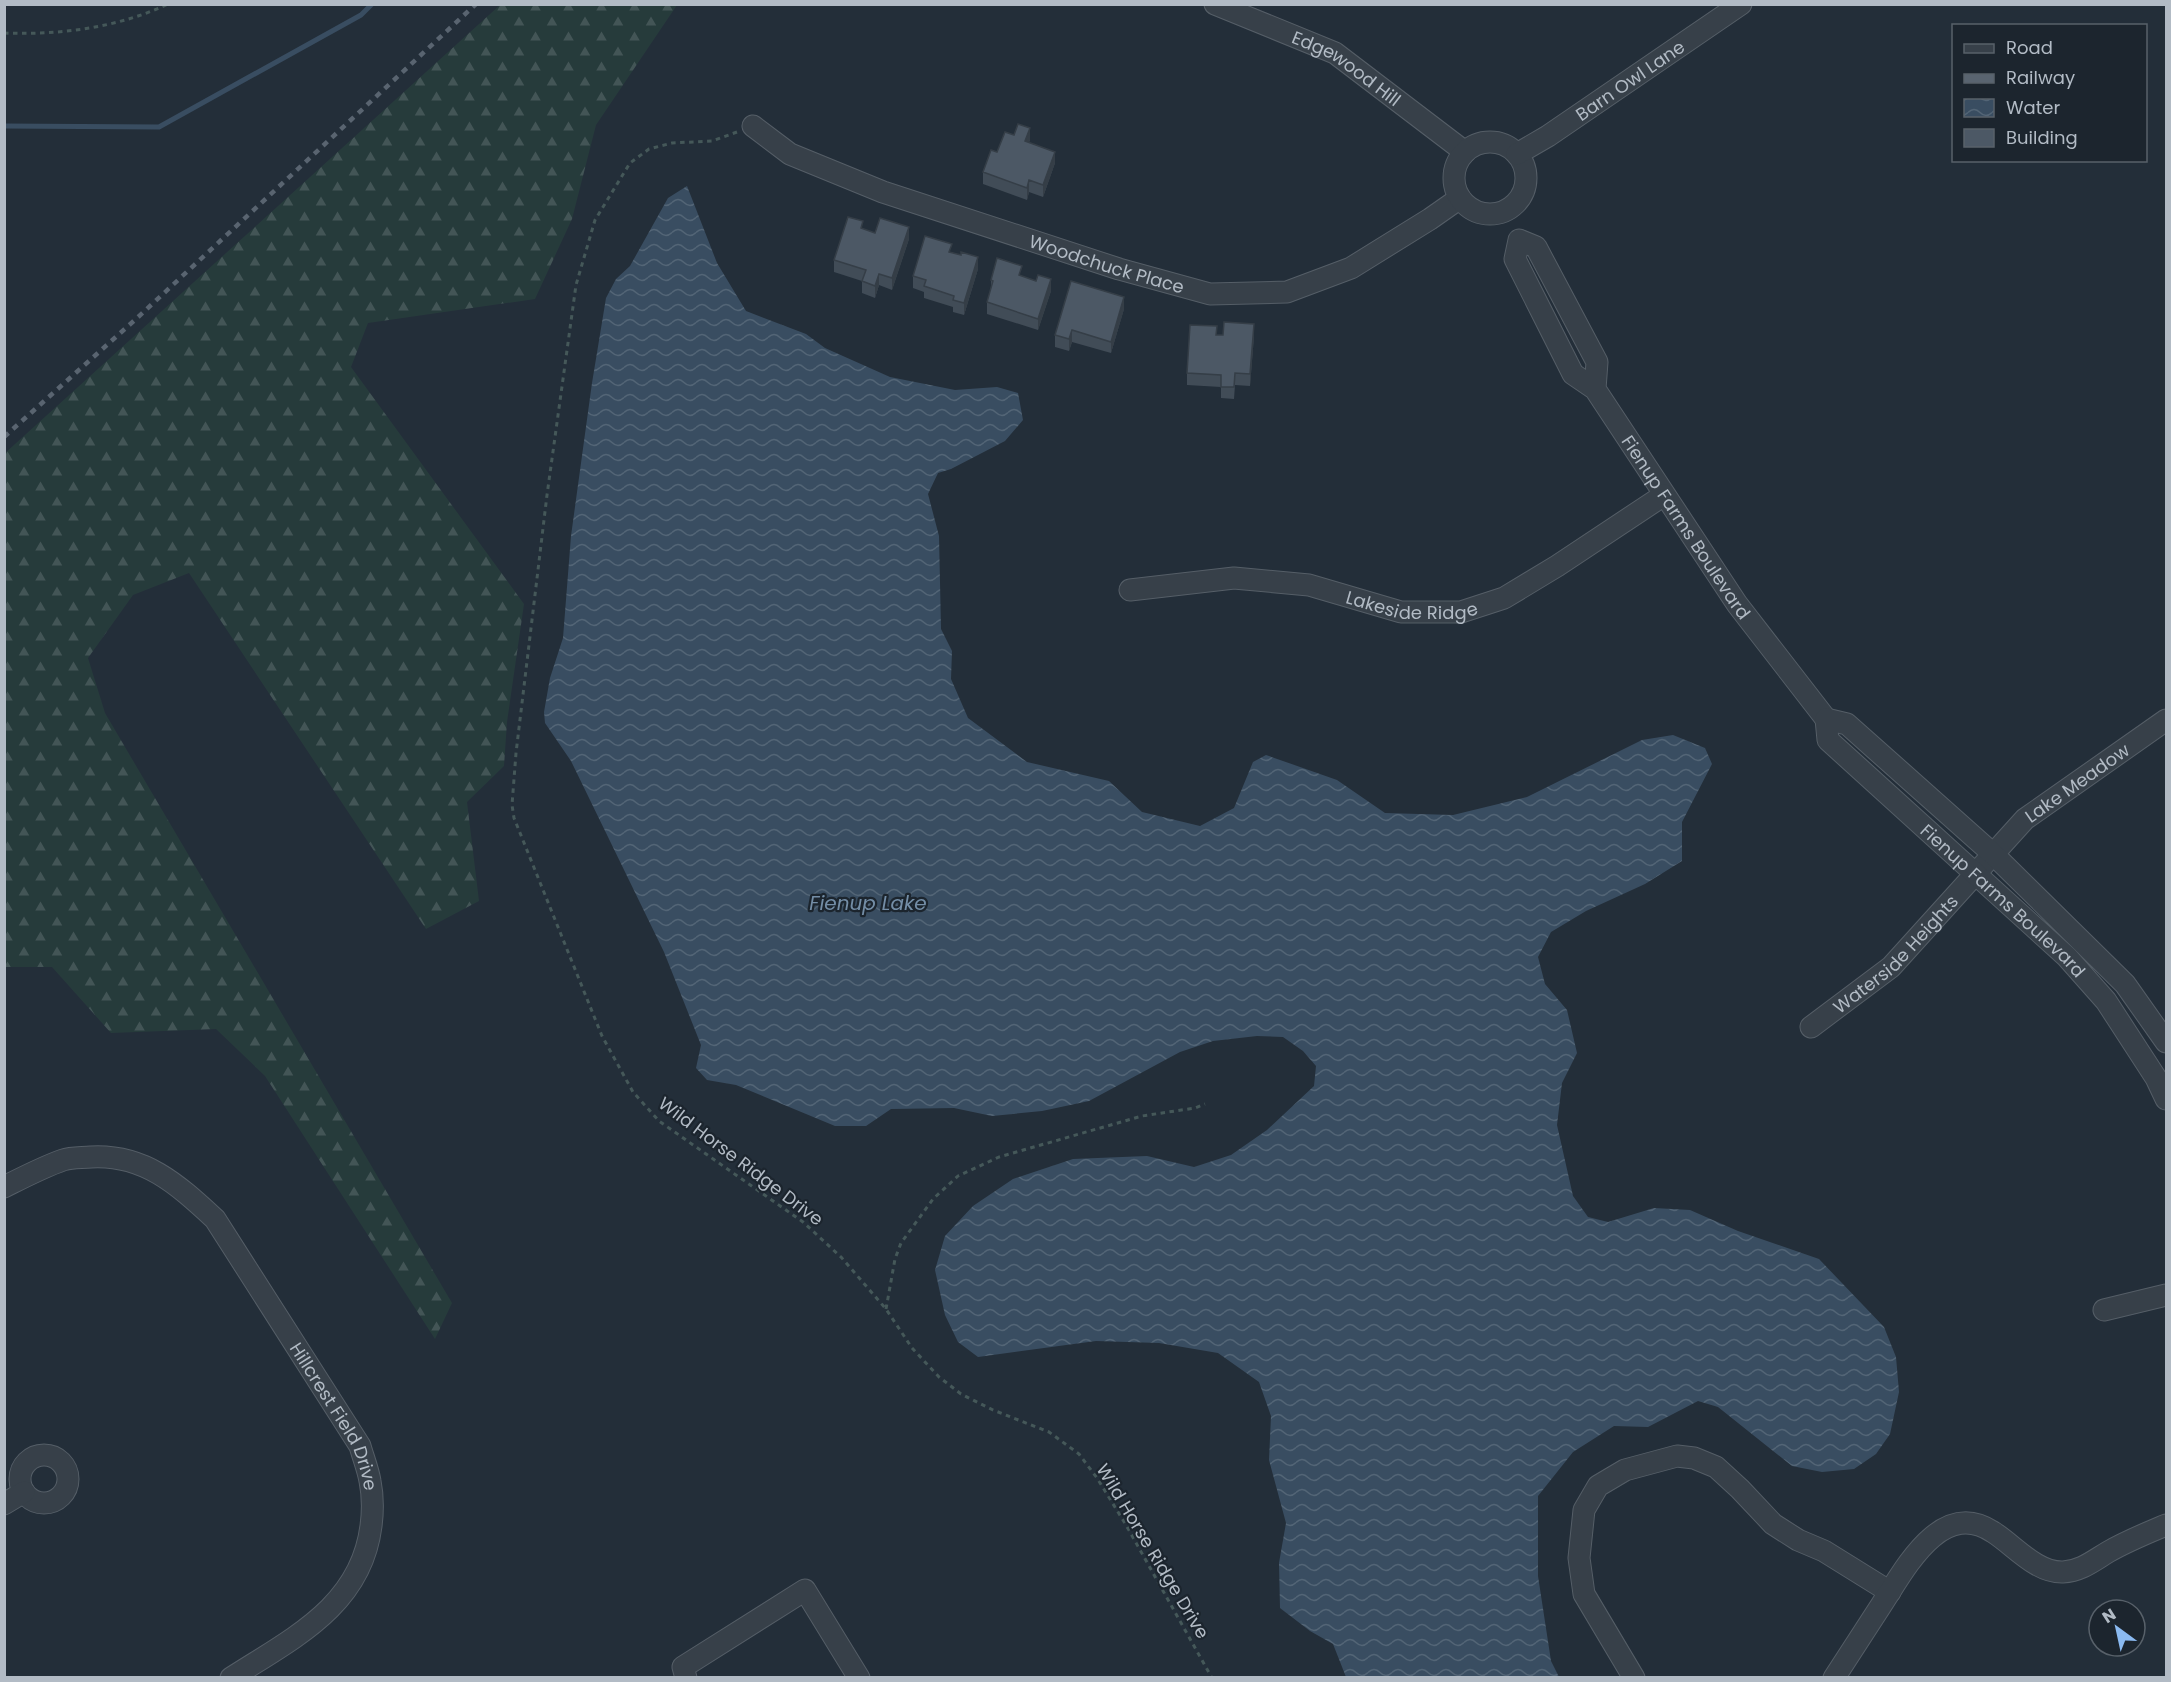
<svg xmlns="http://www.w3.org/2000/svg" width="2171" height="1682" viewBox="0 0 2171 1682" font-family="Poppins,sans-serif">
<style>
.forest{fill:url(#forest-firs)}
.water{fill:url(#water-waves)}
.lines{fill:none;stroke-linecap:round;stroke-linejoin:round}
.stream{stroke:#394d61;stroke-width:5}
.minor-casing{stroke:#555e67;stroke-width:23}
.path{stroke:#455859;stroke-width:3;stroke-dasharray:4.5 4.5;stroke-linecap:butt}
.minor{stroke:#374049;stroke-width:21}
.rail{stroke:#596470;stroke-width:4.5;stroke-dasharray:6 6;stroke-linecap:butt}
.wall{fill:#414c57}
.shaded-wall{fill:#353e47}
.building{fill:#4c5865;stroke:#353e47;stroke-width:1.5}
.labels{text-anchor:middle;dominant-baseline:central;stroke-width:4.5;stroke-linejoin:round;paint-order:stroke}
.street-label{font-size:18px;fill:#b2bbc5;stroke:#1c252e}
.water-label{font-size:20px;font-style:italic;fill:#748ea7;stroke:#1c252e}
</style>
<defs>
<pattern id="forest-firs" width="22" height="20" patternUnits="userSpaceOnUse" patternTransform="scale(1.5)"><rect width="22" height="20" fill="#263b3b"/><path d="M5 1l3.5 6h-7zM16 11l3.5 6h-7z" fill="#435556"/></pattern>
<pattern id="water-waves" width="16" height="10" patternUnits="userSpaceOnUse" patternTransform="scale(1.5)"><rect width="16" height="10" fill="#394d61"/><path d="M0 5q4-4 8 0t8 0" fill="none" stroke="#536576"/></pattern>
</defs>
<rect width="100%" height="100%" fill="#232e39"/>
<path class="forest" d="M500,5H677L596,125L572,219L535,299L368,323L351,367L524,604L507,722L504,766L467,802L479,901L426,929L189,573L133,595L88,658L105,713L452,1303L435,1339L265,1076L216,1029L111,1033L52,967H5L4,454Z"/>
<path class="water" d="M687,186L717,263L746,311L806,334L825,348L890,377L955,390L997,387L1018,393L1023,420L1005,441L951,469L938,473L928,494L939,536L941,629L952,651L951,679L968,718L1027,762L1109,781L1142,812L1200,826L1234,808L1253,762L1266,755L1337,780L1385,813L1453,815L1527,797L1642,740L1673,735L1705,748L1712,764L1682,822V861L1645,884L1586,911L1551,932L1538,957L1545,984L1567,1010L1577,1053L1562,1083L1557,1125L1573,1196L1588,1217L1608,1222L1654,1208L1690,1210L1738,1231L1819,1259L1884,1327L1896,1357L1899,1392L1890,1434L1876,1454L1854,1469L1822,1472L1792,1466L1718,1407L1698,1401L1648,1427L1614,1426L1573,1452L1538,1496V1576L1551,1661L1559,1677H1346L1333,1644L1310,1631L1280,1608L1279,1563L1286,1523L1269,1460L1271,1416L1259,1382L1218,1353L1159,1343L1096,1341L978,1357L958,1342L945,1315L935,1270L945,1236L973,1206L1013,1179L1073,1159L1147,1156L1194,1167L1231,1155L1267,1130L1314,1086L1316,1066L1303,1051L1283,1037L1257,1036L1213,1041L1180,1052L1089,1101L1042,1111L992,1116L954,1108L891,1109L866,1126H835L736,1085L707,1080L696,1068L701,1045L664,952L571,761L545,723L544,712L550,678L563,638L571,536L592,383L606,298L616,279L630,266L668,198Z"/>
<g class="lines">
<path class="stream" d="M4,126L159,127L361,15L372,4"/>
<defs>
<g id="minor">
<path id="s1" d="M1215,4L1335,53L1465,152"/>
<path id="s2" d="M753,126L790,154L883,192L1119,269L1210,294L1287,292L1351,268L1430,219L1460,198"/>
<circle cx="1490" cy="178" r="36"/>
<path id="s3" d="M1517,154L1548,136L1741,4"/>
<path id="s4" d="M1595,389L1597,362L1536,247L1519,240L1515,259L1573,374L1595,389L1737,604L1826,719"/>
<path id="s5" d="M1130,590L1234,578L1309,585L1401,612H1461L1504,598L1557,566L1664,495"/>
<path id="s6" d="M1811,1027L1891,967L2025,819L2166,720"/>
<path id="s7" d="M2166,1042L2125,984L1993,854L1847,724L1826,719L1828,740L2067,957L2106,1001L2156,1078L2166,1099"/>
<path id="s8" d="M4,1187C24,1177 43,1167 63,1160C72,1157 82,1158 91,1157C145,1154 178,1185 215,1219L360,1446C363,1457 368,1469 370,1481C373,1496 373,1511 371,1526C361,1606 293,1638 231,1678"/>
<path d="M2104,1310L2166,1295"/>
<circle cx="44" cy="1479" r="24"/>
<path d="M4,1504L24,1492"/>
<path d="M686,1678L683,1667L805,1590L859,1678"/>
<path d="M1634,1678L1584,1594L1579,1558L1584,1510L1598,1486L1625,1470L1677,1456L1694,1458L1716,1467L1740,1489L1773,1524L1798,1540L1824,1551L1890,1592"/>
<path d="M1834,1678C1850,1653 1866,1629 1882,1604C1905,1569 1941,1498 1993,1532C2014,1545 2036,1573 2063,1572C2081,1571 2093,1561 2108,1552C2127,1541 2147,1533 2166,1525"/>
</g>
</defs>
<use href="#minor" class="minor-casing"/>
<path class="path" d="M4,33C60,35 117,28 168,4
M737,132L712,141L672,143L649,149L630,163L595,220L576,285L547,495L516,753L512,805L514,818L602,1036L633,1092L659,1121L803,1222L841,1257L886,1309L912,1348L939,1377L961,1394L993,1410L1049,1432L1079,1454L1097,1478L1126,1525L1212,1678
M886,1309L895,1259L901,1243L933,1199L958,1176L999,1157L1142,1116L1195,1108L1205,1104"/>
<use href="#minor" class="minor"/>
<path class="rail" d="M4,437L136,319L476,4"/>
</g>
<path class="wall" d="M1014,135L1030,140L1029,142L1055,163L1043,197L1029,192L1027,200L983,184V172L997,152Z
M863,229L875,233L909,239L892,290L879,285L875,298L862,293V281L834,272V260Z
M952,252L978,269L964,315L953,312V307L924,298V292L913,288V276Z
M1022,276L1051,291L1038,330L987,314V302L991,290V280Z
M1124,309L1111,353L1072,342L1069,351L1055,347V335Z
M1217,335L1254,336L1250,386L1235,385L1234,399L1221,398V387L1187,385V373Z"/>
<path class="shaded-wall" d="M1030,128V140L1025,152V141Z
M1055,152V163L1043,197V185Z
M1029,180V192L1027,200V188Z
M909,227V239L892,290V278Z
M978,257V269L964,315V303Z
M879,274V285L875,298V286Z
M1051,279V291L1038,330V319Z
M1124,297V309L1111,353V342Z
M1254,324V336L1250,386V374Z
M1072,330V342L1069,351V339Z"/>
<path class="building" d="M1018,124L1030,128L1025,141L1055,152L1043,185L1029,180L1027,188L983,172L991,150L997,152L1005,132L1014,135Z
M848,217L863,221L861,228L875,233L880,218L909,227L892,278L879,274L875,286L862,281L866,270L834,260Z
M925,236L952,244L949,252L961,255V252L978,257L964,303L953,300L954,296L924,286L926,280L913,276Z
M997,258L1022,266L1019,275L1036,281L1038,275L1051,279L1038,319L987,302L993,281L991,280Z
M1071,281L1124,297L1111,342L1072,330L1069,339L1055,335Z
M1224,322L1254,324L1250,374L1235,373L1234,387H1221V375L1187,373L1190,325L1217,326L1216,335H1223Z"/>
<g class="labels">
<g class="street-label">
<text stroke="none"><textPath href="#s1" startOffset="147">Edgewood Hill</textPath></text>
<text stroke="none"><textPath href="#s3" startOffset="135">Barn Owl Lane</textPath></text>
<text stroke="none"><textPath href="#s2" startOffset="382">Woodchuck Place</textPath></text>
<text stroke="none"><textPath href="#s4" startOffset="516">Fienup Farms Boulevard</textPath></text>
<text stroke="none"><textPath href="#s5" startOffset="286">Lakeside Ridge</textPath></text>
<text stroke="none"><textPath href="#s6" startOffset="363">Lake Meadow</textPath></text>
<text stroke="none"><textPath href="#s7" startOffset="732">Fienup Farms Boulevard</textPath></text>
<text stroke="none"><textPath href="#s6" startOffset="112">Waterside Heights</textPath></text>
<text transform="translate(741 1161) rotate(37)">Wild Horse Ridge Drive</text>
<text stroke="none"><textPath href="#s8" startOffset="468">Hillcrest Field Drive</textPath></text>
<text transform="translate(1153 1551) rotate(59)">Wild Horse Ridge Drive</text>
</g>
<g class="water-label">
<text x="868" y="903">Fienup Lake</text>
</g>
</g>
<rect width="2171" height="1682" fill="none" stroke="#b2bbc5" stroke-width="12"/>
<rect x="1952" y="24" width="195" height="138" fill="#1c252e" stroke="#58616a" stroke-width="1.5"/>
<rect x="1964" y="44" width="30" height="9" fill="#374049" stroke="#58616a" stroke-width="1.5"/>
<text x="2006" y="54" font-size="18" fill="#b2bbc5">Road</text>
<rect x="1964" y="74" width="30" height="9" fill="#596470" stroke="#58616a" stroke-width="1.5"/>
<text x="2006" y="84" font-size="18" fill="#b2bbc5">Railway</text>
<rect x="1964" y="99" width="30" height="18" fill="url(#water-waves)" stroke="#58616a" stroke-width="1.5"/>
<text x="2006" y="114" font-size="18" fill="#b2bbc5">Water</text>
<rect x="1964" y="129" width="30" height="18" fill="#4c5865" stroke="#58616a" stroke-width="1.5"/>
<text x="2006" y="144" font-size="18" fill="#b2bbc5">Building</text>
<g transform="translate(2117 1628) rotate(327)"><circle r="28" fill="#1c252e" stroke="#58616a" stroke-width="1.5"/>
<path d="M0-4.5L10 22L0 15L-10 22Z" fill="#8bbaf1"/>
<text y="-9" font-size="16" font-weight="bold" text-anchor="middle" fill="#b2bbc5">N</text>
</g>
</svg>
